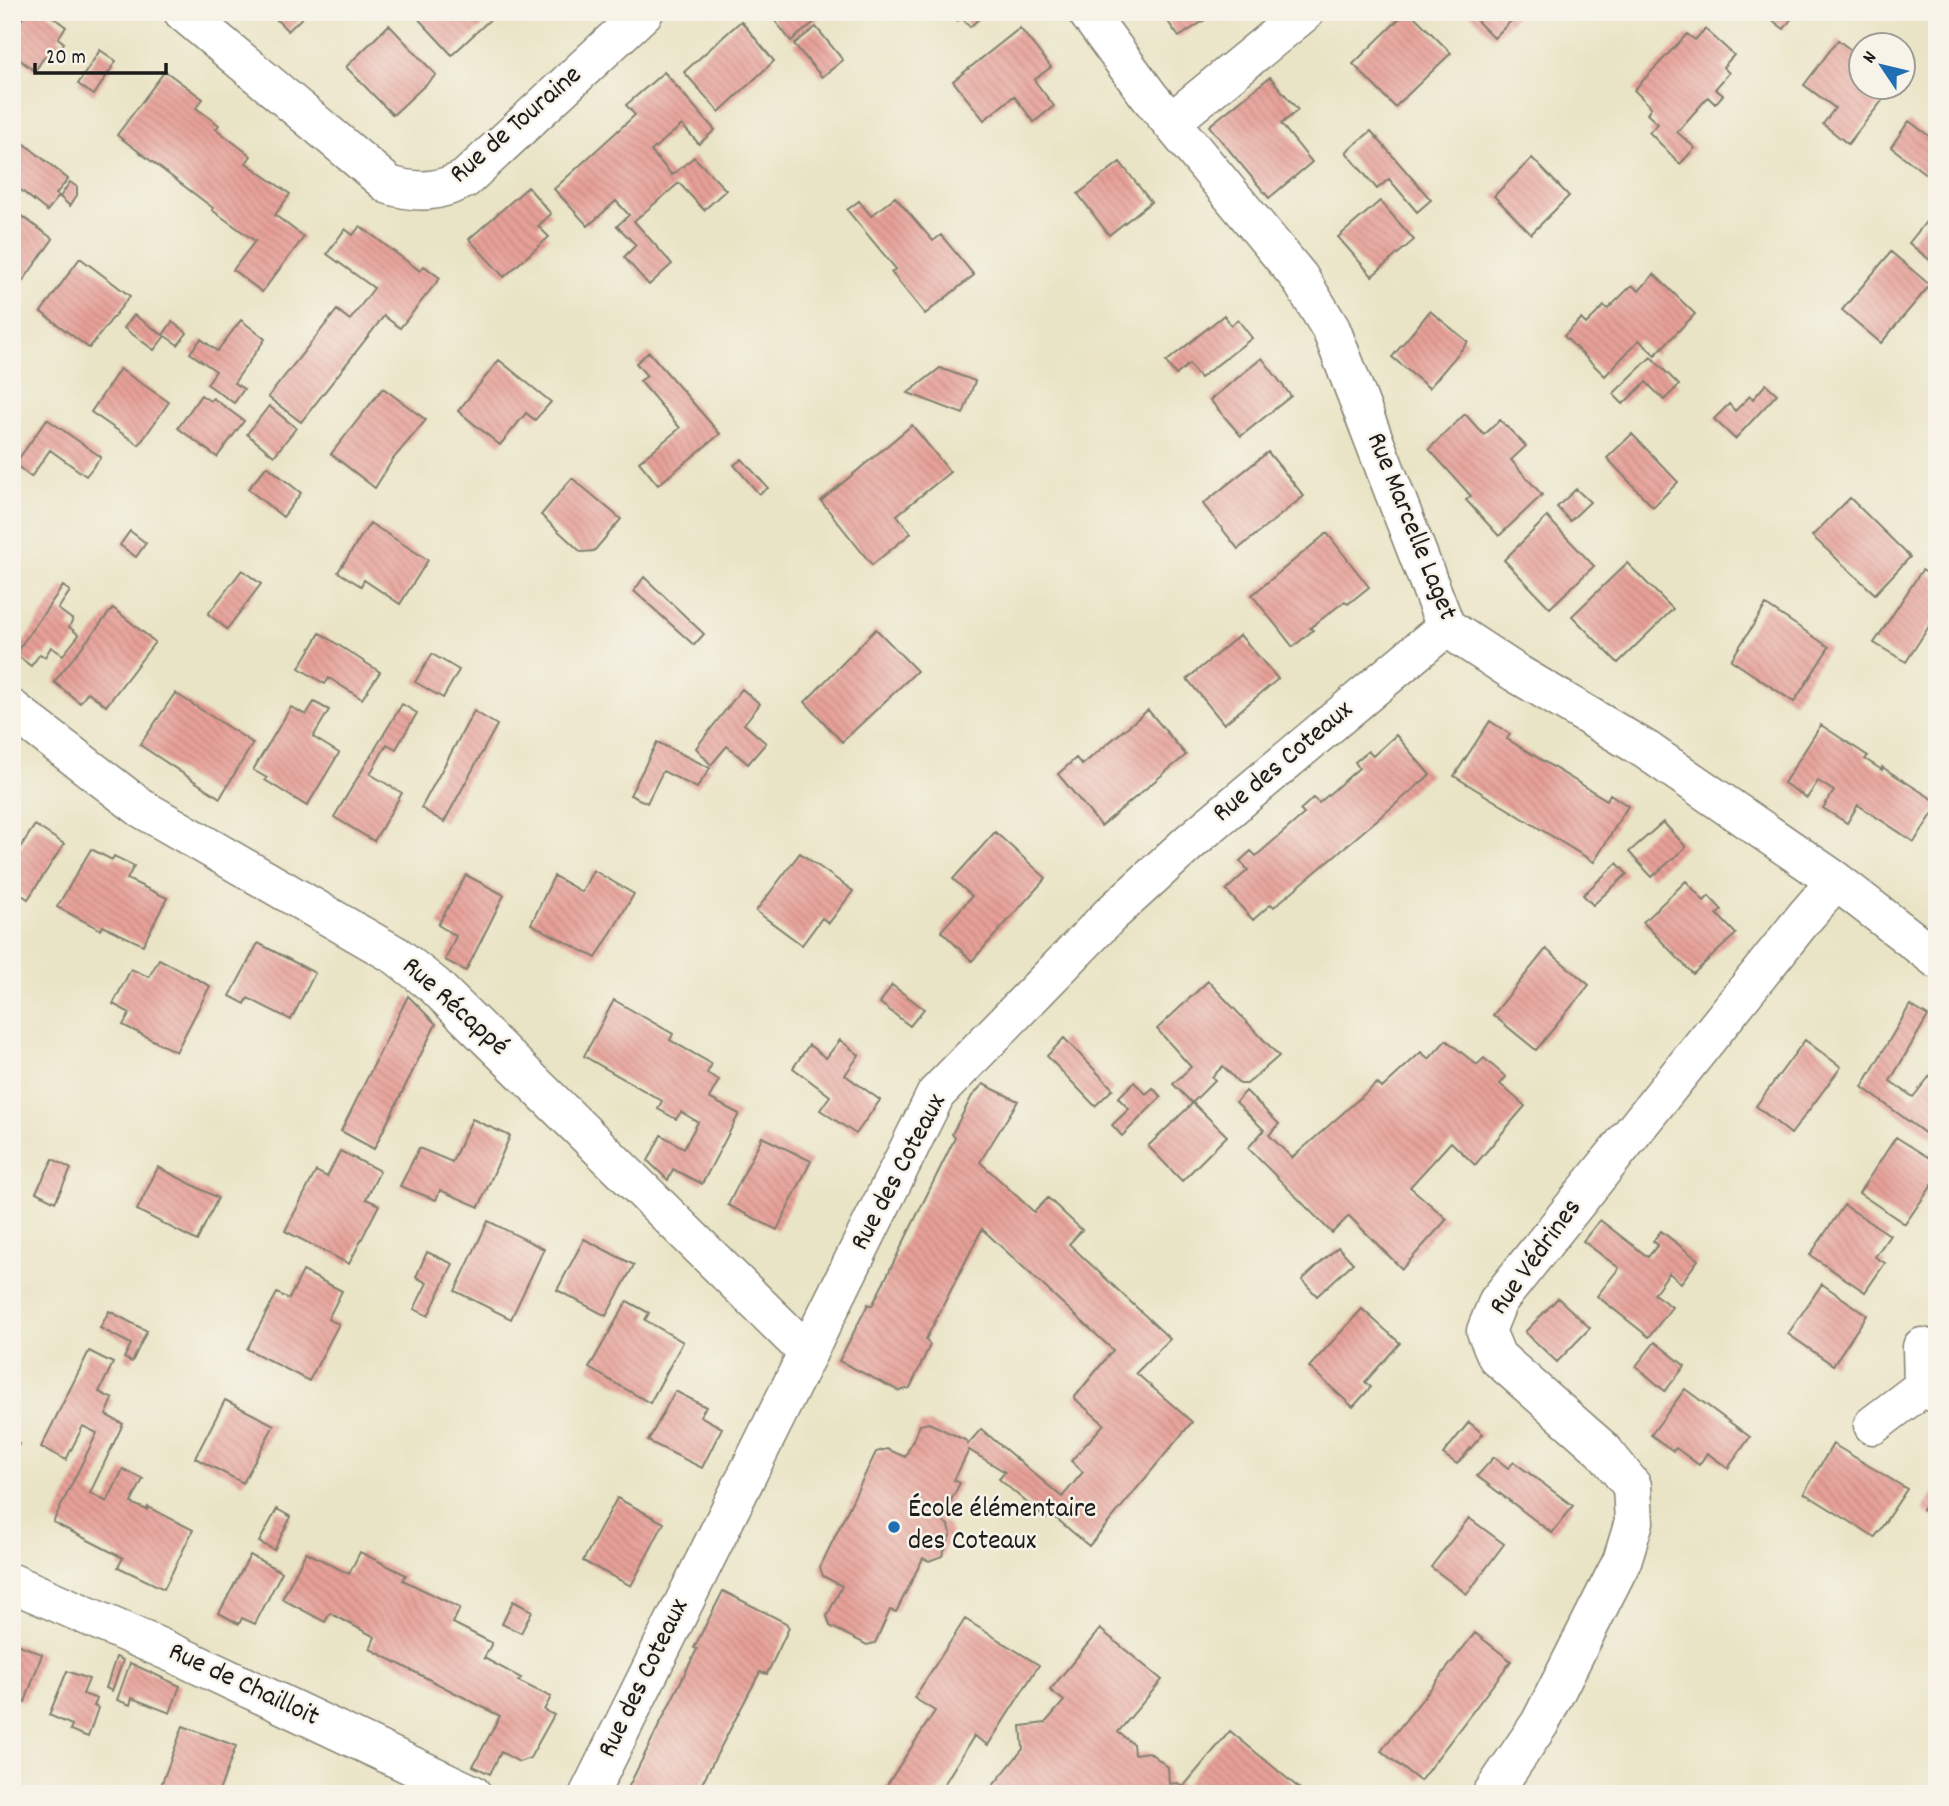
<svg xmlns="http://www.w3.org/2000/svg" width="1949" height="1806" viewBox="0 0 1949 1806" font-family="Dekko,sans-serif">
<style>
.building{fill:url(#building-back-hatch)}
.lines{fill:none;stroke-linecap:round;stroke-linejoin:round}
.minor-casing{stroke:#838071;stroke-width:41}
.minor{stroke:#fff;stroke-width:38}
.poi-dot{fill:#1f6fb2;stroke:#f7f3e8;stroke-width:2.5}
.labels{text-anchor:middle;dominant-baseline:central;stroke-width:5;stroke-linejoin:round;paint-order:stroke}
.street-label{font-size:28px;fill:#1c1c1c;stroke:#f7f3e8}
.poi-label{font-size:28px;fill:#1c1c1c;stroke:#f7f3e8;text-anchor:start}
</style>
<defs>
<pattern id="building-back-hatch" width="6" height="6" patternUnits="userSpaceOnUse" patternTransform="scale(1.75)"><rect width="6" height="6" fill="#e6a098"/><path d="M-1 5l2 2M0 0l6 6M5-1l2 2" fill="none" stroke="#c58982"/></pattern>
</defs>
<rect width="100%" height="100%" fill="#f7f3e8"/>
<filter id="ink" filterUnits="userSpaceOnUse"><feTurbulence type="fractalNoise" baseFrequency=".0143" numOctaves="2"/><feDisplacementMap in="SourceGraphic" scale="14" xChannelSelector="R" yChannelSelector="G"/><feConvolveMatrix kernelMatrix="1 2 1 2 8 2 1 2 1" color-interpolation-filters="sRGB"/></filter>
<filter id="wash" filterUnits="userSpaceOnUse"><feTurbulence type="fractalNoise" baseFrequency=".00686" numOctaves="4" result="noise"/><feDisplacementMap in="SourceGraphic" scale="28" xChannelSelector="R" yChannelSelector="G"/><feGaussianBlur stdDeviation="1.57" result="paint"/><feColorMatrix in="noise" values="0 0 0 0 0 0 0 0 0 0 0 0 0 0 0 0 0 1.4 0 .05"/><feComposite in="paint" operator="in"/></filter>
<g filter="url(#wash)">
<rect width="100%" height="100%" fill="#eae4c6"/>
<g id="blocks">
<path class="building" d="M27,12H46L66,27L58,38L64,43L52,59L45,56L35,71L12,54V33Z
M269,12H308L288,31Z
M416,12H498L452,55L414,14Z
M768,12H794L798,16L803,12H821L823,15L791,41Z
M950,12H986L970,27L962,18L957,21Z
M1161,12H1217L1179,37Z
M1406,12H1410L1451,53L1395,107L1353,64Z
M1468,12H1520L1494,38Z
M1761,12H1796L1784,29Z
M741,21L774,61L719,112L684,72Z
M389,25L436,75L393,115L346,67Z
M816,27L843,60L822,77L794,44Z
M1020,28L1051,67L1034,80L1054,106L1034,122L1014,96L984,120L953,81Z
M1705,29L1734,55L1723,67L1729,73L1715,89L1723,95L1715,104L1708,97L1677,132L1695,148L1680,164L1649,132L1658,124L1647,114L1651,107L1634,90L1687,34L1695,40Z
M1838,40L1861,58V88H1892L1848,144L1823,124L1835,108L1804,85Z
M100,50L116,61L94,95L78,84Z
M165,71L203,99L196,108L219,125L216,129L251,156L246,163L290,194L275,215L304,237L262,292L233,270L255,241L212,210L213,208L117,135Z
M664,72L715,130L699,144L682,125L651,151L672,175L694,157L726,190L704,210L679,183L634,221L672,264L649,285L624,257L636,245L617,226L629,215L616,201L588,226L554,189L635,115L626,105Z
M1270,77L1298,110L1281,124L1312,162L1269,198L1209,126Z
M1909,121L1937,142V183L1891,147Z
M1371,131L1431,200L1417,212L1389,179L1377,189L1346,152Z
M21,141L68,179L56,194L59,196L47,211L12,183V153Z
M1532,158L1569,196L1531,234L1494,196Z
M1120,162L1151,202L1109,235L1078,194Z
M70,182L77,187V195L70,206L60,197Z
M528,187L551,214L538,226L549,237L504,277L469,239Z
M895,197L933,241L941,235L974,275L925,314L891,272L896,269L847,210L859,201L871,216Z
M1380,201L1414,240L1372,276L1338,237Z
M1937,208V266L1909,243Z
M12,209L53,239L15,292L12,290Z
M360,226L420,271L424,266L440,278L400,328L384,316L301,422L268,397L337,310L350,320L374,288L327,254L345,229L353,235Z
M1891,252L1930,285L1881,343L1842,310Z
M80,258L130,296L89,348L41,312Z
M1654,274L1695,314L1655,355L1639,340L1605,376L1564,336L1581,319L1586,324L1604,306L1608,309L1632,285L1639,291Z
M1430,311L1468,342L1429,388L1392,357Z
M134,315L163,335L172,322L187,333L178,345L165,336L154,350L124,328Z
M1224,315L1231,325L1238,320L1252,338L1200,378L1189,364L1176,375L1166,362Z
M241,320L265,339L234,383L244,389L234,403L207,384L216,371L190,353L201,339L217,351Z
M649,352L720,434L658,485L639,462L680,428L640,381L647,376L636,363Z
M1651,357L1679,385L1664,400L1646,382L1623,404L1613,394Z
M1262,358L1291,396L1241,436L1210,400Z
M499,360L551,402L535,420L526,413L500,445L458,411Z
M940,368L975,381L963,414L908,393Z
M120,369L169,402L139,445L91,412Z
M1766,384L1777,394L1735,439L1714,419L1729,404L1735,411L1750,396L1753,399Z
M383,388L426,420L393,459L375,488L331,454Z
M201,395L210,401L213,398L244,421L217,457L178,428Z
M269,406L296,428L274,456L247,434Z
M1465,414L1484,435L1500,420L1526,446L1511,460L1542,495L1499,536L1466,500L1471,496L1429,449Z
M47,419L101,457L86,476L50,450L31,477L15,464Z
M912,425L950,472L897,515L911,533L872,565L821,501Z
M1632,434L1678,482L1653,507L1607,458Z
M1268,452L1304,496L1238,549L1203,504Z
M742,459L768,488L759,494L734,465Z
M267,466L301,493L283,517L248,489Z
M572,478L621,519L594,551L581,552L541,515Z
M1576,489L1590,502L1570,521L1557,507Z
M1850,498L1910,557L1875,594L1812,536Z
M1547,517L1594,566L1550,608L1504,560Z
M370,523L428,560L400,604L364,580L361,586L338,572Z
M130,531L146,543L136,557L120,545Z
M1327,533L1369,587L1348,604L1345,601L1310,628L1313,630L1293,647L1252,595Z
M1627,563L1673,609L1618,663L1572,616Z
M242,570L261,584L227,629L208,614Z
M1922,570L1937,579V614L1906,662L1874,643Z
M644,577L704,634L694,645L634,591Z
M63,586L70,591L58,609L73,620L69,627L79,635L63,655L51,647L45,657L40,654L31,666L15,654Z
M1766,605L1829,647L1794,702L1731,660Z
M113,608L155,642L106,706L88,692L80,703L54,682Z
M876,629L917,671L842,742L805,702Z
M320,633L380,672L362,699L329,678L325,684L299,668Z
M1240,635L1278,679L1224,724L1187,679Z
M432,654L459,670L443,698L415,682Z
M742,689L760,704L744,724L766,743L748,764L727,746L711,765L696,748Z
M175,693L253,743L220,798L140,745Z
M314,702L329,710L313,737L339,753L307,806L265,780L267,778L253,770L291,707L306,715Z
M402,704L417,713L396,749L387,744L370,774L402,793L374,841L334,817Z
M1148,710L1186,755L1101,826L1058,774L1076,758L1082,765Z
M474,711L497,725L444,822L421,808Z
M1490,721L1510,734L1507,739L1607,800L1610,794L1628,806L1594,862L1454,776Z
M1821,725L1868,756L1865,759L1882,770V767L1937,802V807L1914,842L1858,805L1847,823L1823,808L1834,791L1818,781L1807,798L1784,783Z
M1396,735L1430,775L1274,907L1271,904L1253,920L1226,890L1248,870L1240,861L1251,851L1256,856L1304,814L1300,810L1313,798L1319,803L1359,768L1355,762L1368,751L1373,756Z
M657,742L710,768L697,788L663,771L647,803L630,795Z
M1663,822L1686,847L1652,877L1629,852Z
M35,825L64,844L28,899L19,893L12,903V860Z
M995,832L1046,878L972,961L941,931L972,896L953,879Z
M91,849L112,860L114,856L134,866L127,879L167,898L143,945L103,926L101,930L57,907Z
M800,853L853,891L829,923L822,918L802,945L756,911Z
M1617,863L1627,874L1593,905L1583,895Z
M593,870L634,894L596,958L531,924L554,876L582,892Z
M466,875L504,895L466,971L445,960L456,936L438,925Z
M1686,881L1704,901L1709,896L1722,910L1717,914L1736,934L1693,974L1643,922Z
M258,943L315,973L291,1020L248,998L245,1004L230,996Z
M1546,949L1589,985L1536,1050L1493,1015Z
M159,959L210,986L176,1052L123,1025L130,1013L113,1004L131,969L149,977Z
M1208,981L1279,1056L1247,1084H1240L1223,1066L1212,1077L1215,1080L1192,1103L1173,1084L1191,1067L1157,1029Z
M892,985L924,1009L910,1026L880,1003Z
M408,996L436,1024L374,1149L341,1131Z
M614,1000L673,1034L670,1040L712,1064L707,1073L719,1080L709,1098L739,1114L702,1184L673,1169L668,1180L648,1161L661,1135L684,1148L698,1122L681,1112L676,1119L658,1109L662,1101L584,1056Z
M1910,1005L1928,1016L1890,1081L1913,1097L1937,1067V1142L1862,1087Z
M1064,1038L1113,1089L1095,1106L1047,1056Z
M840,1040L859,1055L845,1075L880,1100L856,1134L820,1110L830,1096L793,1068L809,1045L826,1058Z
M1446,1040L1477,1065L1484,1058L1506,1077L1500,1084L1525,1106L1475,1165L1451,1142L1410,1187L1447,1219L1402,1269L1349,1216L1332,1233L1248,1148L1264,1130L1236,1102L1246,1091L1279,1124L1269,1135L1292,1158L1377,1083L1382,1088L1421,1052L1429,1059Z
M1805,1040L1841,1067L1791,1134L1756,1106Z
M1134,1082L1146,1094L1153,1088L1161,1097L1122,1136L1112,1125L1129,1109L1118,1098Z
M983,1084L1018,1101L980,1162L1034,1212L1048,1198L1082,1230L1069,1244L1170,1339L1136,1373L1192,1422L1089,1546L1050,1513L1046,1519L999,1479L1005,1472L969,1450L954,1480L960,1483L941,1520L948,1525L951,1533L942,1556L929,1561L923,1558L896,1612L890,1610L875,1643L867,1645L830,1626L827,1616L842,1586L823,1576L820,1567L876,1452L887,1449L905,1457L920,1425L929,1423L967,1441L968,1444L981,1429L1062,1497L1083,1472L1071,1461L1104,1424L1074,1398L1113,1350L982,1229L926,1339L930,1345L910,1388L899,1391L839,1361L868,1304L872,1306L955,1138L952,1134L972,1096Z
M1193,1103L1227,1136L1182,1181L1148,1146Z
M472,1119L510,1136L479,1207L440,1190L436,1200L400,1186L419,1148L452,1162Z
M762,1137L811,1161L777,1230L728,1205Z
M1896,1137L1937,1163V1178L1905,1224L1859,1193Z
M12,1143L20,1147L12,1160Z
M340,1151L380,1171L366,1199L379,1205L349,1264L285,1231L316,1171L327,1177Z
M53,1159L71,1169L55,1202L36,1192Z
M158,1167L218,1198L197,1241L137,1210Z
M1844,1205L1890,1235L1875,1257L1885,1263L1865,1292L1810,1255Z
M1600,1220L1648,1257L1658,1245L1653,1241L1661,1231L1698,1260L1681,1283L1669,1273L1654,1294L1672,1307L1649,1337L1597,1296L1619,1268L1583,1241Z
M488,1221L544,1249L511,1319L455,1291Z
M584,1239L634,1265L606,1316L557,1290Z
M1338,1247L1353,1263L1317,1296L1302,1280Z
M427,1252L453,1264L428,1316L414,1309L427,1283L416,1277Z
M303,1271L342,1291L328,1319L339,1324L309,1381L247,1349L277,1293L289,1299Z
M1822,1284L1867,1315L1833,1365L1788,1334Z
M1558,1298L1590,1328L1557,1362L1525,1332Z
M627,1301L649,1313L645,1320L683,1342L650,1403L589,1368Z
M1362,1309L1400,1343L1365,1382L1371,1387L1353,1407L1309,1367Z
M109,1311L147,1331L132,1362L124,1358L131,1344L100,1328Z
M1655,1342L1685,1366L1665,1391L1636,1366Z
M89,1351L113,1363L99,1392L113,1399L106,1415L123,1424L90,1493L107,1502L123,1469L143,1479L131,1503L147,1510L148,1507L193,1530L164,1589L118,1567L123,1558L53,1522L97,1433L83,1426L66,1460L41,1447Z
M1685,1389L1750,1437L1728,1468L1707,1453L1699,1465L1676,1448L1673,1451L1651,1435Z
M675,1391L706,1407L700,1416L722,1428L702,1468L648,1441Z
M225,1400L274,1425L243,1483L195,1458Z
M1469,1422L1483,1434L1457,1464L1443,1454Z
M12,1441L19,1444L12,1458Z
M1833,1444L1907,1489L1875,1537L1804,1493Z
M1494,1457L1508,1468L1514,1462L1573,1506L1552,1533L1477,1476Z
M1937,1489V1520L1922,1510Z
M617,1498L664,1523L631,1586L583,1561Z
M277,1509L291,1517L274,1550L259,1542Z
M1469,1518L1504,1544L1467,1594L1431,1567Z
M306,1552L349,1574L360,1552L406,1575L403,1580L460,1608L453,1623L492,1643L484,1658L521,1678L518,1681L551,1697L544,1710L554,1715L530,1758L519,1762L501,1752L490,1774L473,1766L500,1716L370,1649L375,1637L330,1613L325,1622L282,1599Z
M250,1555L282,1572L255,1624L242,1618L239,1624L219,1613Z
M723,1591L786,1623L789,1628L767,1674L760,1672L700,1787L720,1794H625L697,1649L694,1648Z
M513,1601L532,1611L521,1633L502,1624Z
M965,1619L1039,1665L988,1745L974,1736L938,1794H881L935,1711L914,1698Z
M1100,1629L1162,1680L1118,1732L1133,1744L1134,1754L1149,1752L1168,1767L1169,1784L1178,1783L1183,1787L1230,1731L1306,1794H986L1023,1749L1021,1726L1045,1723L1064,1701L1050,1690Z
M1475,1633L1511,1661L1420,1781L1381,1751Z
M12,1642L42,1654L25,1702L12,1697Z
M116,1657L123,1660L112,1691L106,1688Z
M130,1663L180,1686L170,1713L132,1698L130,1705L117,1700Z
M67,1671L89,1679L83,1694L97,1699L94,1706L98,1708L88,1737L70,1730L72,1725L49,1715Z
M183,1726L236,1746L218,1794H158Z"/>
</g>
</g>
<g filter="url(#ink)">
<use href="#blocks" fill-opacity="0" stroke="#838071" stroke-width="2"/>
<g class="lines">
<defs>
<path id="minor" d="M183,12L389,185C418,194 439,192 465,179L644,12
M1087,12L1149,96L1299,277L1331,329L1446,627L1516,673L1646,750L1836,881L1937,959
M1171,122L1305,12
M12,709L141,808L397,956L435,986L808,1353
M1922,1347L1923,1387L1937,1394
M1873,1425L1923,1387
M12,1583L184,1658L472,1794
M589,1794L936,1094L1110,915L1191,841L1446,627
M1492,1794L1540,1723L1622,1561L1634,1522L1632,1486L1603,1450L1497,1357L1486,1331L1498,1301L1804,918L1836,881"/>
</defs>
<use href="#minor" class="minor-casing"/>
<use href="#minor" class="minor"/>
</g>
</g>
<circle class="poi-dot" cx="894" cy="1527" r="7"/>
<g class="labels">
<g class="street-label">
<text transform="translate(517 126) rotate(-41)">Rue de Touraine</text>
<text transform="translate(1410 527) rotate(68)">Rue Marcelle Laget</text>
<text transform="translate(1284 763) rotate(-40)">Rue des Coteaux</text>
<text transform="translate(454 1008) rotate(42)">Rue Récappé</text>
<text transform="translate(900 1173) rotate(-62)">Rue des Coteaux</text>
<text transform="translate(1537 1258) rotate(-54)">Rue Védrines</text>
<text transform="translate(645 1679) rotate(-64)">Rue des Coteaux</text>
<text transform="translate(243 1686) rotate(25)">Rue de Chailloit</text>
</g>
<g class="poi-label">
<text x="908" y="1511">École élémentaire<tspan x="908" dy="32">des Coteaux</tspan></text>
</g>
</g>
<rect width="1949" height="1806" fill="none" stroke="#f7f3e8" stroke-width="42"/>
<g transform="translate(1882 66) rotate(305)"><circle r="33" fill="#f7f3e8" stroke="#9f9d96" stroke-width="2"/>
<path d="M0-5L12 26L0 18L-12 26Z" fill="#1f6fb2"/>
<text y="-10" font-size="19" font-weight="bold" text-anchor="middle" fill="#1c1c1c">N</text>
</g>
<path d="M35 63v10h131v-10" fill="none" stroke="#1c1c1c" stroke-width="3.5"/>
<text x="46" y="63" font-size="21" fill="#1c1c1c" stroke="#f7f3e8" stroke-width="5" paint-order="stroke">20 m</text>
</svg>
